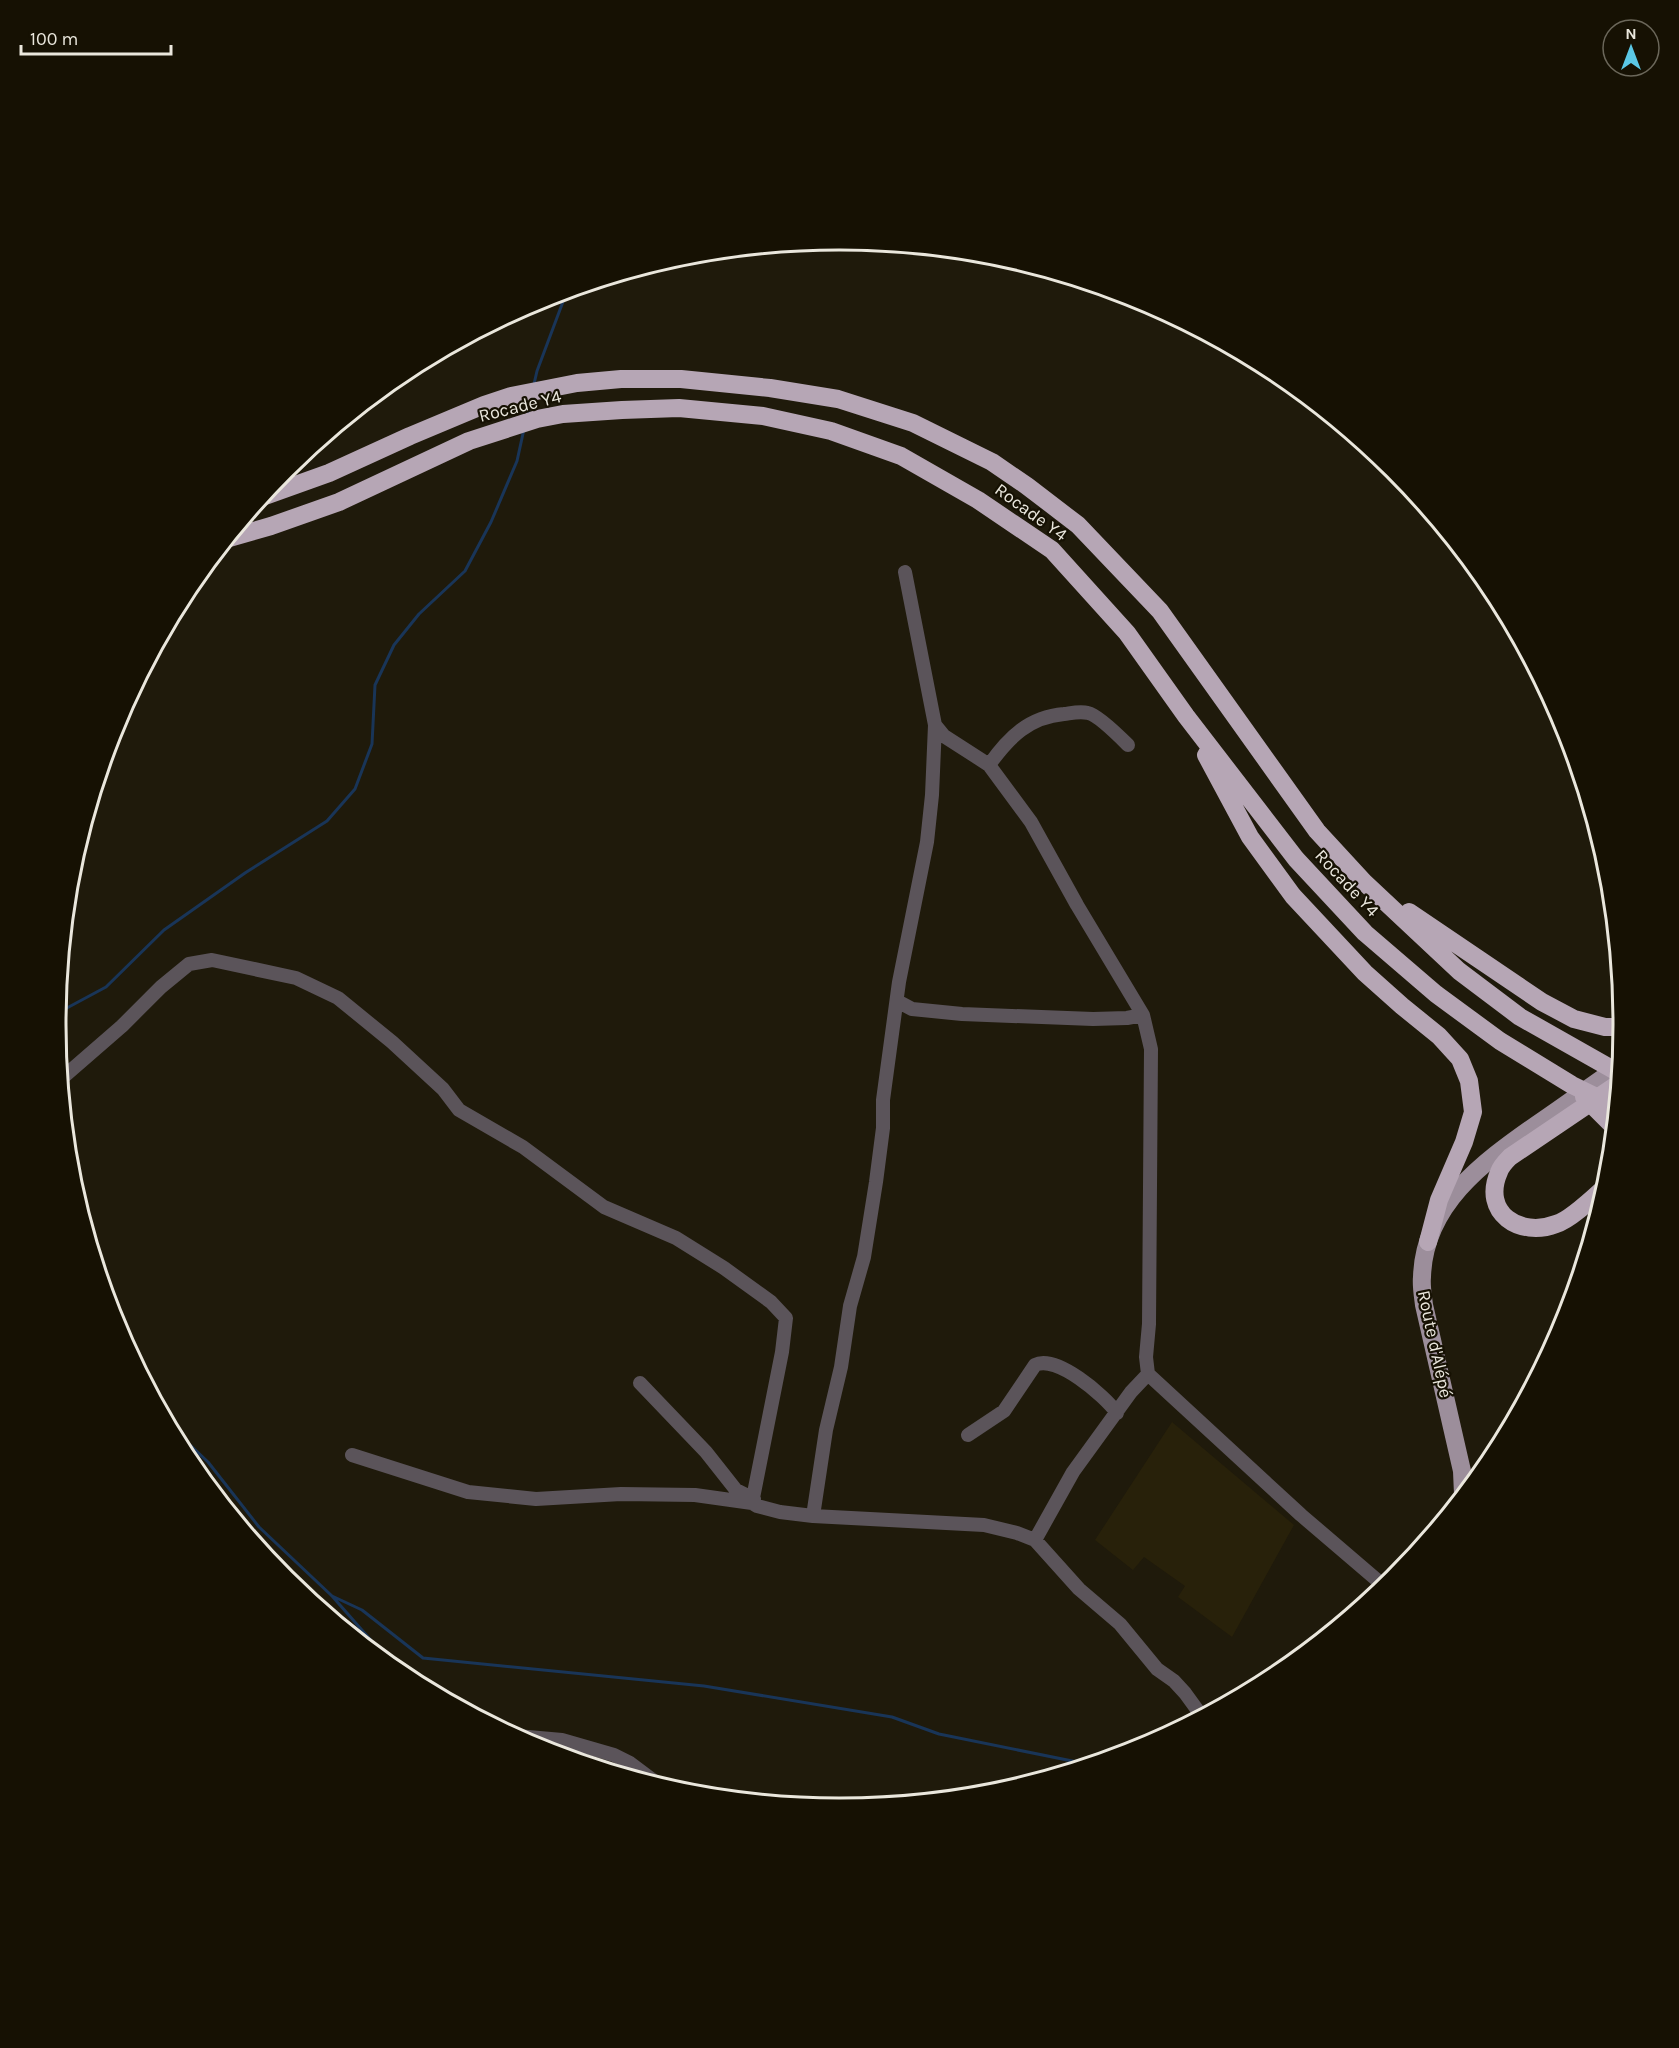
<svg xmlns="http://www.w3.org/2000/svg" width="1679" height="2048" viewBox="0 0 1679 2048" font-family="Karla,sans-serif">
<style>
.built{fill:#28210a}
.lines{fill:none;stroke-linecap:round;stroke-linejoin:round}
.stream{stroke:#193558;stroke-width:3}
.minor{stroke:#5b545a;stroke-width:14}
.major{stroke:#9c8e9b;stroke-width:18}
.highway{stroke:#b6a6b5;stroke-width:18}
.labels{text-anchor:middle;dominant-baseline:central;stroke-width:4.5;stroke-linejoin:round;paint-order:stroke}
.street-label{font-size:18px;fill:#eae7dd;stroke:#161103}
.rim{fill:none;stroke:#eae7dd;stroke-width:3}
</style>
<rect width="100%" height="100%" fill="#1f1a0b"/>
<path class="built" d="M1172,1422L1294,1525L1232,1637L1178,1597L1185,1586L1144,1557L1133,1570L1095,1540Z"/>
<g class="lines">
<path class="stream" d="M534,384L537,371L567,291
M528,414L531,400
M56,1017L65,1009L106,987L164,930L245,873L327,821L355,789L372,744L375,685L394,645L419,614L465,571L491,522L517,461L524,429
M58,1049L65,1009
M62,1084L87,1230
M169,1425L208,1462L259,1527L332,1596L397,1670
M332,1596L362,1610L423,1658L704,1686L892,1717L939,1734L1087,1764"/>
<path class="minor" d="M1399,475L1400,477
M935,725L944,736L989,765L1031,822L1077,905L1143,1015L1151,1049L1149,1324L1146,1357L1148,1374L1301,1515L1384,1586
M989,765C1009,737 1029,717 1064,714C1072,713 1080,711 1088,713C1098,715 1120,737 1128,745
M897,1001L912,1009L962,1014L1093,1019L1127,1018L1143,1015
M61,1079L122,1026L161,987L189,964L212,960L296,978L338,998L392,1042L443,1089L459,1110L523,1147L604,1207L676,1238L724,1268L771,1302L786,1318L782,1352L752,1503L757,1506L780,1512L813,1516L984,1525L1017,1533L1035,1540L1079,1589L1120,1624L1157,1669L1174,1681L1185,1693L1201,1715
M640,1383L706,1452L736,1490L754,1499
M968,1435L1004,1411L1035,1365C1056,1354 1104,1395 1117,1413
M352,1455L468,1492L536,1499L621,1494L695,1495L752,1503
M813,1516L826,1430L841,1367L850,1306L864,1257L876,1182L883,1128V1100L899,982L927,842L932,795L935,725L905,572
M1035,1540L1073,1472L1131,1392L1148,1374
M517,1736L562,1740L614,1755L630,1763L658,1784"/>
<path class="major" d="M1463,1494L1462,1471L1424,1305C1423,1296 1421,1286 1422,1277C1424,1205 1482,1163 1536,1125C1564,1106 1591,1086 1619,1067"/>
<path class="highway" d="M262,497L329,473L410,436L484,405L511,396L577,383L621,379H681L770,388L838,399L913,423L992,462L1027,486L1078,525L1160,611L1317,831L1364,882L1459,971L1520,1017L1619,1073
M229,538L271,526L339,502L469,441L537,419L563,414L622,410L679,408L763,416L831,431L901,456L978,500L1052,550L1127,633L1186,716L1296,859L1365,933L1436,994L1500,1041L1572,1085L1615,1106
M1206,755L1250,837L1293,896L1365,973L1402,1006L1439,1036L1460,1059L1469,1081L1473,1112L1464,1142L1439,1200L1428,1242
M1409,912L1542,1002L1574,1019L1605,1027H1623
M1584,1097L1613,1126
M1605,1187C1594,1197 1570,1220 1556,1224C1520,1238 1481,1213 1499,1172C1501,1166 1506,1161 1510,1157L1618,1084"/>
</g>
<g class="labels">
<g class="street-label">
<text transform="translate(520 406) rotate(-14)">Rocade Y4</text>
<text transform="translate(1031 512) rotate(36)">Rocade Y4</text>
<text transform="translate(1347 883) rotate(47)">Rocade Y4</text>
<text transform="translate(1435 1344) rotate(78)">Route d'Alépé</text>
</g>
</g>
<path d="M0 0H1679V2048H0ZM839 250H840A773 773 0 0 1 1613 1023V1025A773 773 0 0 1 840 1798H839A773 773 0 0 1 66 1025V1023A773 773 0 0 1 839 250Z" fill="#161103" fill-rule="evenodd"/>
<path class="rim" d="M839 250H840A773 773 0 0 1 1613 1023V1025A773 773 0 0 1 840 1798H839A773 773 0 0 1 66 1025V1023A773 773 0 0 1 839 250Z"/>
<g transform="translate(1631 48)"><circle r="28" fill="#161103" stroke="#6b675a" stroke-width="1.5"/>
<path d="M0-4.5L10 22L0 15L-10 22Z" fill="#5bc8e6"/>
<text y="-9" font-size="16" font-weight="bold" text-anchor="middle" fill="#eae7dd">N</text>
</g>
<path d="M21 45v9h150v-9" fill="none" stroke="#eae7dd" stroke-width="3"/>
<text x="30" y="45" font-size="18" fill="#eae7dd" stroke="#161103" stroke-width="4.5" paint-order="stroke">100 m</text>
</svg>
